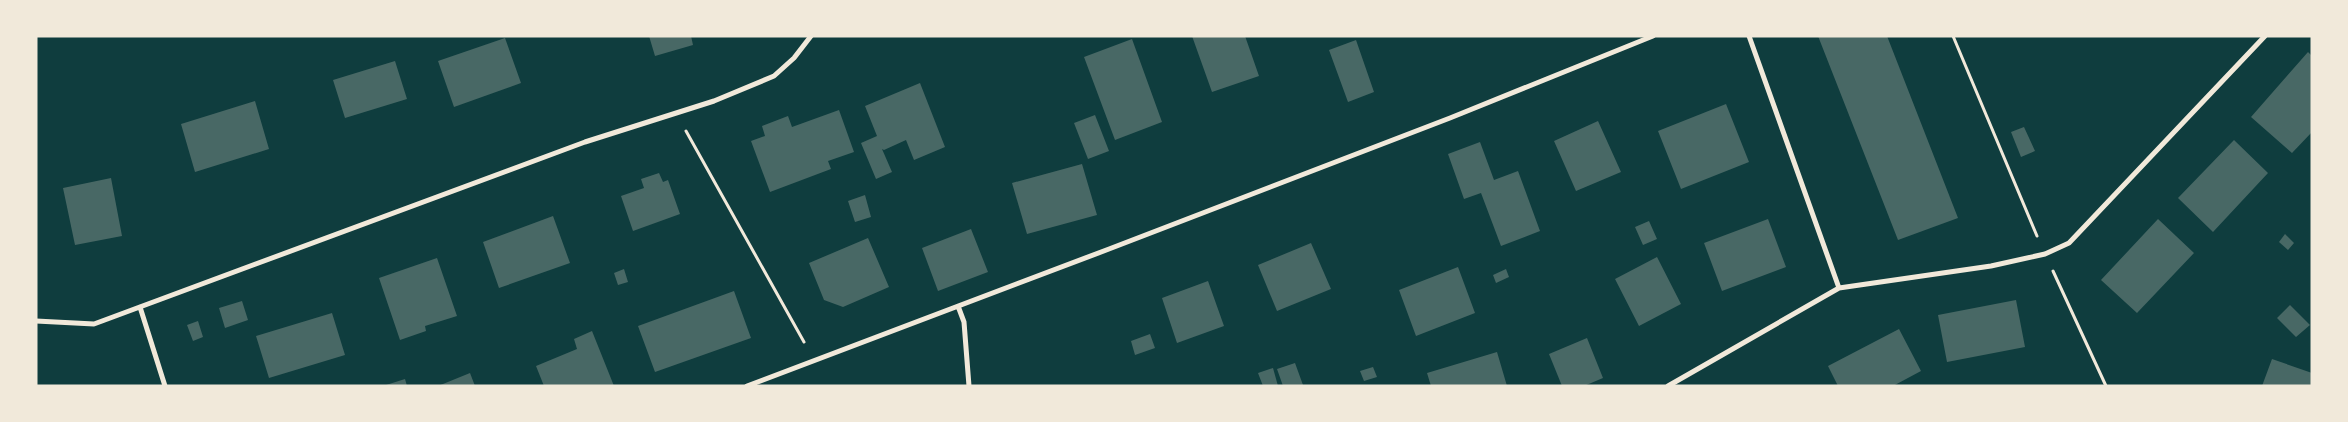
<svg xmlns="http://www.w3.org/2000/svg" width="2348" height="422" viewBox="0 0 2348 422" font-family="'Archivo Narrow',sans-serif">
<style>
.building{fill:#486865}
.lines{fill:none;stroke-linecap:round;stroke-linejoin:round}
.path{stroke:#f1e9da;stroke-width:3}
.minor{stroke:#f1e9da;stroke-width:5}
</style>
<rect width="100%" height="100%" fill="#0f3d3e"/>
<path class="building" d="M649,36H691L693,45L655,56Z
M1192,36H1245L1259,76L1212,92Z
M1818,36H1887L1958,218L1898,240Z
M505,38L521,83L454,107L438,61Z
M1132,39L1162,122L1115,140L1084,57Z
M1356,40L1374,92L1348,102L1329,50Z
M2308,52L2312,56V132L2292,153L2251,117Z
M395,61L407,99L345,118L333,80Z
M920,83L945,147L914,160L906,140L884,150L882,149L892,172L876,179L861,143L877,136L865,106Z
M255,101L269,149L195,172L181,124Z
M1726,104L1749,162L1681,189L1658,131Z
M839,110L854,152L828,161L831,169L770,192L751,141L765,136L762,126L788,116L792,127Z
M1095,115L1109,151L1088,159L1074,123Z
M1598,121L1621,172L1576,191L1554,141Z
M2024,127L2035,151L2021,157L2011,132Z
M2234,140L2268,173L2213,232L2178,198Z
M1480,142L1494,180L1518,171L1540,231L1501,246L1481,193L1464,199L1448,154Z
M1082,164L1097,215L1027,234L1012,183Z
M659,173L663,182L668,180L680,214L633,231L621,196L644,188L641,179Z
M111,178L122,236L75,245L63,188Z
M865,195L871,217L855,222L848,201Z
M553,216L570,263L499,288L483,242Z
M1768,219L1786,267L1722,291L1704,243Z
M2158,219L2194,253L2137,313L2101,280Z
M1649,221L1657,239L1643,245L1635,227Z
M971,229L988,272L938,291L922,248Z
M2285,234L2294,243L2288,250L2279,242Z
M868,238L889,287L843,307L824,300L809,263Z
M1311,243L1331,289L1277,311L1258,265Z
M1657,257L1681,304L1639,326L1615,279Z
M437,258L457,316L425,326L426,331L400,340L379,278Z
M1458,267L1475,313L1416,336L1399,290Z
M624,269L628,282L618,285L614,273Z
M1506,269L1509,277L1496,283L1493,275Z
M1208,281L1224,326L1177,343L1162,298Z
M734,291L751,338L655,372L638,326Z
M2016,300L2025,347L1947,362L1938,315Z
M242,301L248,320L225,328L219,308Z
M2290,305L2310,325L2296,337L2277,318Z
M332,313L345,355L269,378L256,336Z
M198,321L203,337L193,341L187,325Z
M1899,329L1921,371L1893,386H1838L1828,366Z
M592,331L614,386H544L536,366L577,349L574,339Z
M1150,334L1155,348L1135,355L1131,341Z
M1587,338L1603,378L1584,386H1562L1549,354Z
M1497,352L1507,386H1431L1427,373Z
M2272,359L2312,373V386H2262Z
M1295,363L1303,385L1283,386L1277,369Z
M1373,367L1377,377L1364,381L1360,371Z
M1273,368L1278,386H1263L1258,373Z
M470,373L475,386H438Z
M405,379L407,386H386V385Z"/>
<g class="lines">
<path class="path" d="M1953,36L2037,236
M686,131L804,342
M2053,271L2106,386"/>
<path class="minor" d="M1749,36L1839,288
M958,306L964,322L969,386
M140,307L165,386
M36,321L94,324L585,142L714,101L774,76L794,58L811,36
M747,386L1109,249L1450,118L1653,36
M1668,386L1839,288L1991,266L2045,254L2069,243L2265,36"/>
</g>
<rect width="2348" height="422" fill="none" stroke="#f1e9da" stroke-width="75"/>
</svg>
